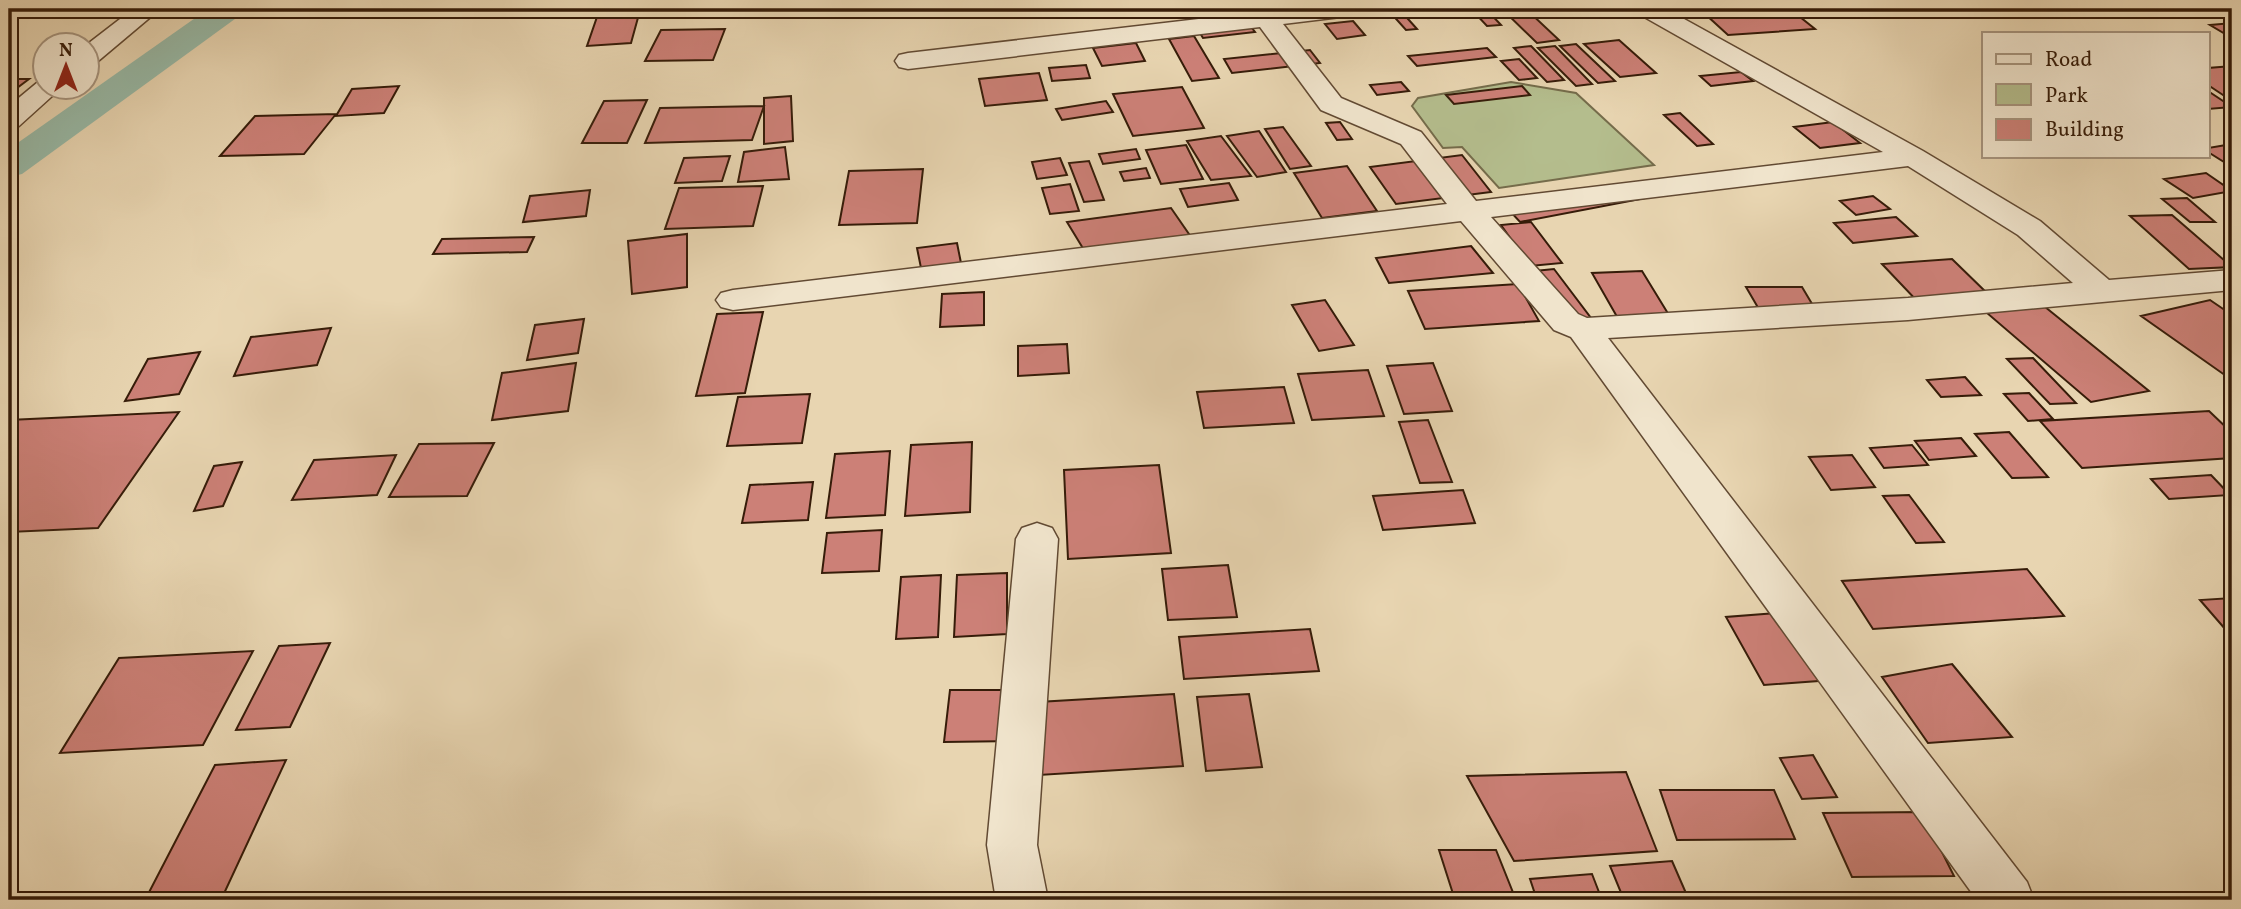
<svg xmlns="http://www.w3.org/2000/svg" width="2241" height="909" viewBox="0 0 2241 909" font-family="Vollkorn,serif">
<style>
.green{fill:#b4bd8d;stroke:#756c4b;stroke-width:2}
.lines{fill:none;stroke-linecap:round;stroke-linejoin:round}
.canal{fill:#98b9a6;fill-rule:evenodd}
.building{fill:#cc8077;stroke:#361c09;stroke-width:2}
.minor-casing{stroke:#624a33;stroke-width:3}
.minor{fill:#f0e4cc;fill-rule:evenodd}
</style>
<rect width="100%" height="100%" fill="#e8d5b1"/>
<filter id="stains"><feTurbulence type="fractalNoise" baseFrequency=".00286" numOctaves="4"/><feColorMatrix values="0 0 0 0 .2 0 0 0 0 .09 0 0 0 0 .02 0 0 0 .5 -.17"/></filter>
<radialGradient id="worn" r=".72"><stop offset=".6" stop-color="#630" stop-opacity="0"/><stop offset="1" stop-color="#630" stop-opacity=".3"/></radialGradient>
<path class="green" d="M1511,82L1576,93L1654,165L1499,188L1462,147L1443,148L1412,106L1418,98Z"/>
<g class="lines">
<path class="canal" d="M208,9H244L239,16L22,174L9,177V149Z"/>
</g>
<path class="building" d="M22,9H56L44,18H9Z
M68,9H85L77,15H59Z
M93,9H112L103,16H84Z
M1471,9H1486L1501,25L1487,26Z
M1502,9H1526L1559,40L1537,43Z
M1590,9H1620L1626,14L1599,17Z
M1768,9H1790L1815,29L1728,35L1704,13Z
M1400,10L1417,29L1406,30L1389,11Z
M639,14L631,43L587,46L597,17Z
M1353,21L1365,35L1337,39L1325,24Z
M1248,23L1255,32L1203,38L1197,28Z
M2232,23V38L2210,25Z
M725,29L713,60L645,61L661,30Z
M1194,36L1219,78L1192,81L1169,39Z
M1619,40L1656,73L1620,77L1584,44Z
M1136,43L1145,61L1102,66L1093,48Z
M1576,44L1615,81L1598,83L1560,46Z
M1531,46L1564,80L1547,82L1514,48Z
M1555,46L1592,84L1576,86L1538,48Z
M1487,48L1496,57L1417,66L1408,56Z
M1310,50L1320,63L1232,73L1224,59Z
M1519,59L1537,78L1519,80L1501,61Z
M1086,65L1090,78L1052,81L1049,68Z
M2232,66V101L2208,85V68Z
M1741,72L1753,81L1711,86L1700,76Z
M1039,73L1047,100L985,106L979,79Z
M9,79H29L9,94Z
M1401,82L1409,91L1377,95L1370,85Z
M399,86L384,113L336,116L352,89Z
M1522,86L1530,95L1454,104L1446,95Z
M1182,87L1204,128L1133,136L1113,94Z
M2208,91L2232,107L2208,109Z
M791,96L793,141L764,144V98Z
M647,100L627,143H582L604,101Z
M1106,101L1113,112L1062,120L1056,109Z
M764,106L752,140L645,143L660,108Z
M1680,113L1713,144L1697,146L1664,115Z
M336,114L304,154L220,156L255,116Z
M1340,122L1352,139L1337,140L1326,123Z
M1833,122L1860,143L1820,148L1794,127Z
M1283,127L1311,166L1290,169L1265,129Z
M1259,131L1286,172L1257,177L1227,136Z
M1221,136L1251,176L1211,180L1187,141Z
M2232,144V167L2208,152V148Z
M1186,145L1203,179L1161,184L1146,150Z
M785,147L789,179L738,182L744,152Z
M1136,149L1140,159L1103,164L1099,154Z
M1462,155L1491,192L1396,204L1370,167Z
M730,156L722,181L675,183L684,158Z
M1060,158L1067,175L1037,179L1032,162Z
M1089,161L1104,200L1084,202L1069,163Z
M1347,166L1377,211L1322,218L1294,173Z
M1146,168L1150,178L1124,181L1120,172Z
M923,169L917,223L839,225L849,171Z
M2206,173L2232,191L2193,198L2164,179Z
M1229,183L1238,200L1188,207L1180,189Z
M1070,184L1079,211L1050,214L1042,188Z
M763,186L753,226L665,229L679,188Z
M1703,187L1520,222L1509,210Z
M590,190L586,216L523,222L530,196Z
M1873,196L1890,209L1856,215L1840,201Z
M2187,198L2215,222H2190L2162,199Z
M1171,208L1191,237L1084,250L1067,222Z
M2172,215L2232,267L2189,269L2130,216Z
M1896,217L1917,236L1853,243L1834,223Z
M1531,222L1562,263L1530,266L1501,225Z
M687,234V287L632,294L628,241Z
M534,237L527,252L433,254L442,239Z
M957,243L961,263L921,268L917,248Z
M1471,246L1493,273L1389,283L1376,258Z
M1952,259L1990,296L1918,302L1882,264Z
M1554,269L1594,322L1564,325L1525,272Z
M1642,271L1672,320L1620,322L1592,273Z
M1518,284L1539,321L1425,329L1408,291Z
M1746,287H1802L1824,324L1767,323Z
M984,292V325L940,327L942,294Z
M2034,298L2149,391L2091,402L1980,307Z
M1325,300L1354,345L1319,351L1292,305Z
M2210,300L2232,315V377L2229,378L2141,316Z
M763,312L745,393L696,396L717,314Z
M584,319L578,353L527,360L535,325Z
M331,328L317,365L234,376L251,337Z
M1067,344L1069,373L1018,376V346Z
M200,352L179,394L125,401L148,359Z
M2033,358L2076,403L2050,404L2007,359Z
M576,363L568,411L492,420L502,373Z
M1433,363L1452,411L1404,414L1387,366Z
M1368,370L1384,416L1312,420L1298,374Z
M1965,377L1981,395L1941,397L1927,380Z
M1284,387L1294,423L1204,428L1197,392Z
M2029,393L2053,419L2028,421L2004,394Z
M810,394L802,443L727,446L738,397Z
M2209,411L2232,433V458L2082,468L2040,421Z
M179,412L98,528L9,532V420Z
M1428,420L1452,482L1420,483L1399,422Z
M2009,432L2048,477L2012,478L1975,434Z
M1961,438L1976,456L1929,460L1915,441Z
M972,442L970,512L905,516L911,445Z
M494,443L467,496L389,497L419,444Z
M1912,445L1928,465L1884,468L1870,448Z
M890,451L885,515L826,518L835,454Z
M396,455L377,495L292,500L314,460Z
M1852,455L1875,487L1831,490L1809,457Z
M242,462L223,506L194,511L214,466Z
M1159,465L1171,553L1068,559L1064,470Z
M2211,475L2230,495L2169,499L2151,479Z
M813,482L808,520L742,523L750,485Z
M1463,490L1475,523L1383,530L1373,496Z
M1909,495L1944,542L1916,543L1883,496Z
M882,530L879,571L822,573L827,533Z
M1228,565L1237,617L1168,620L1162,569Z
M2027,569L2064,616L1873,629L1842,581Z
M1007,573V634L954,637L957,575Z
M941,575L938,637L896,639L901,577Z
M2232,598V637L2200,600Z
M1817,610L1859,678L1764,685L1726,617Z
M1310,629L1319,671L1184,679L1179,637Z
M330,643L290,727L236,730L279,646Z
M253,651L203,745L60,753L119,658Z
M1952,664L2012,737L1928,743L1882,677Z
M950,690H1019L1016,741L944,742Z
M1174,694L1183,766L1039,775L1038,702Z
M1249,694L1262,767L1206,771L1197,697Z
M1813,755L1837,797L1802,799L1780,758Z
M286,760L221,900H145L215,765Z
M1626,772L1657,851L1514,861L1467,776Z
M1660,790H1774L1795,839L1677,840Z
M1922,812L1954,876L1852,877L1823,813Z
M1439,850H1496L1516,900H1455Z
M1672,861L1689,900H1624L1610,866Z
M1592,874L1602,900H1537L1530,879Z"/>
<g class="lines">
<defs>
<path id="minor" d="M133,9H160L97,62L88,64V46H85Z
M1247,9H1361L1358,14L1349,16L1283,24L1341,98L1421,132L1476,201L1883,152L1639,14L1636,9H1666L1923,151L2040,221L2109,280L2232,270V290L1908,320L1608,338L2027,882L2034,900H1977L1571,337L1554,330L1461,221L733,310L721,307L716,300L721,293L733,290L1447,204L1401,144L1321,110L1260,27L908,69L899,67L895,61L899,55L908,53L1250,13ZM1908,166L2018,235L2073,283L1908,298L1587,318L1578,314L1491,217Z
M46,81V88H61L19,126L9,128V106L38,82Z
M1037,523L1052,528L1058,539L1037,845L1048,900H996L987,845L1016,539L1022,528Z"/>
</defs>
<use href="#minor" class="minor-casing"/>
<use href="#minor" class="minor"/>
</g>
<rect width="2241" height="909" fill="none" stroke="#e8d5b1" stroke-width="35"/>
<rect x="10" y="10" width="2220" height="888" fill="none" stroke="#361c09" stroke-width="3.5"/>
<rect x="18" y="18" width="2206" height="874" fill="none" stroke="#361c09" stroke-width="2"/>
<rect x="1982" y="32" width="228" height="126" fill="#f0e4cc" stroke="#a6947e" stroke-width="2"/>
<rect x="1996" y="54" width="35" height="10" fill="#f0e4cc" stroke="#a6947e" stroke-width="2"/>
<text x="2045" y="66" font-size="21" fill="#361c09">Road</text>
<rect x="1996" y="84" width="35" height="21" fill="#b4bd8d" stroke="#a6947e" stroke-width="2"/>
<text x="2045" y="102" font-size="21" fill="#361c09">Park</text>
<rect x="1996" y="119" width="35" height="21" fill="#cc8077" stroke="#a6947e" stroke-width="2"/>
<text x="2045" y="136" font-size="21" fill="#361c09">Building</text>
<g transform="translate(66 66)"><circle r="33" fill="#f0e4cc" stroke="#a6947e" stroke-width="2"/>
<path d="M0-5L12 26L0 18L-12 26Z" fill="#8f2418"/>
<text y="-10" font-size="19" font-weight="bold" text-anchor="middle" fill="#361c09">N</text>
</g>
<rect width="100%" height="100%" filter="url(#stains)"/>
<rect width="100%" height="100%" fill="url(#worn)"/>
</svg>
